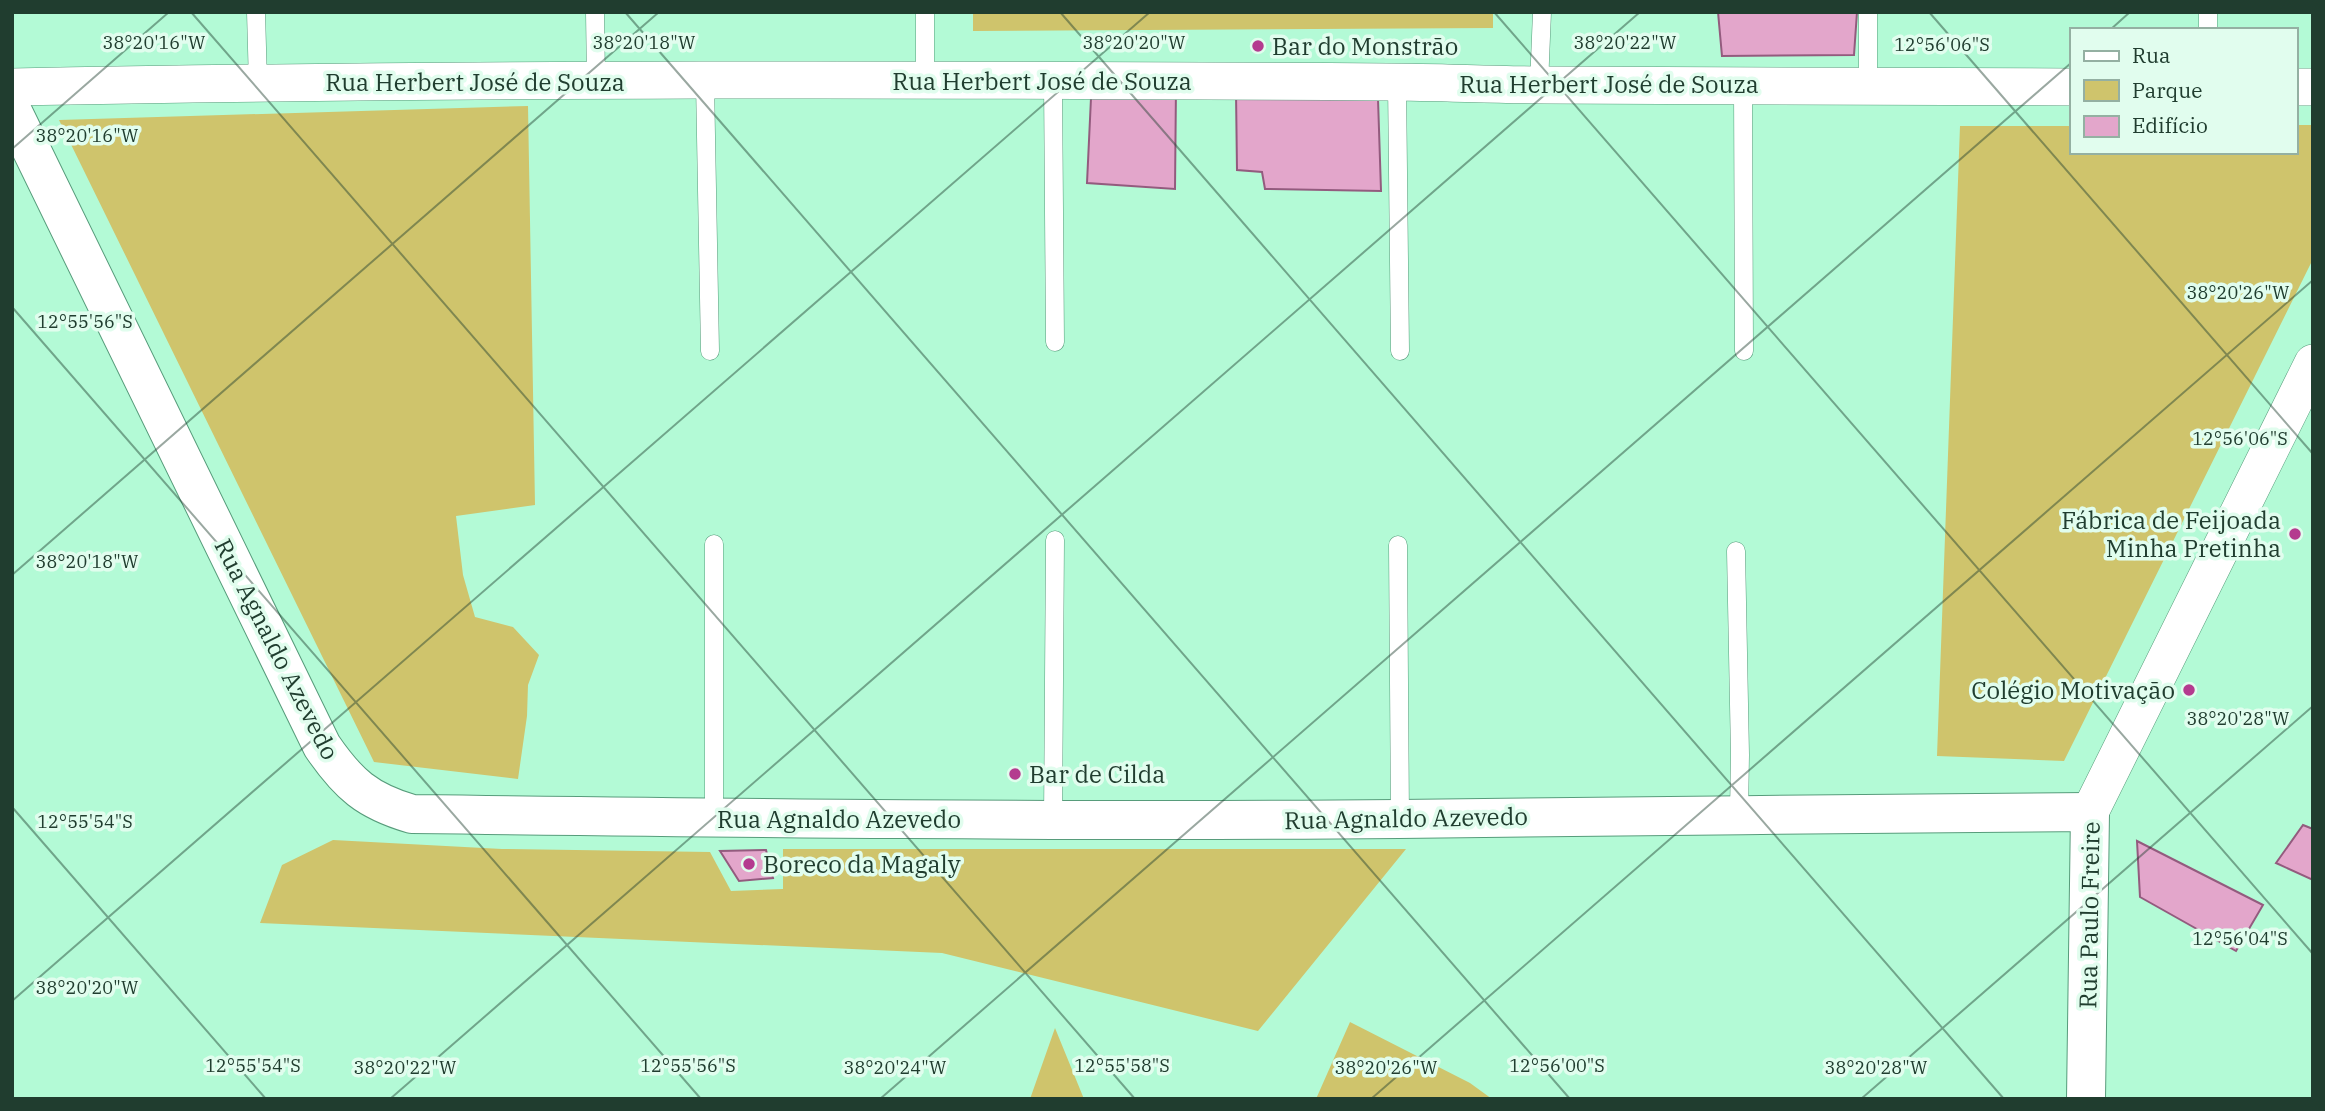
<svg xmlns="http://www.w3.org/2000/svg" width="2325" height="1111" viewBox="0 0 2325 1111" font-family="'IBM Plex Serif',serif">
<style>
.green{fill:#cfc46c}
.building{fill:#e3a6cb;stroke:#935b7e;stroke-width:2}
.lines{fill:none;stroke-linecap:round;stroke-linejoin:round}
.lane-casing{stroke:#579c7b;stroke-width:19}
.street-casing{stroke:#579c7b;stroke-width:38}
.secondary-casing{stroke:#579c7b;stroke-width:40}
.lane{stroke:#fff;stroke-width:18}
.street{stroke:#fff;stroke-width:37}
.secondary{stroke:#fff;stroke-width:38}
.ticks{fill:none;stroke:#203d2f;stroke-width:2;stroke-opacity:0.45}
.poi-dot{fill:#b43b8f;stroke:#e1fdee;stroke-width:2.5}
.labels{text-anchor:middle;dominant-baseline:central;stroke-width:7;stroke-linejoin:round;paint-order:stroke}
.poi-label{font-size:24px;fill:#203d2f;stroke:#e1fdee;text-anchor:start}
.street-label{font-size:24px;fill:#203d2f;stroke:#e1fdee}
.ticks-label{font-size:18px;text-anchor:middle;fill:#203d2f;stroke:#e1fdee;stroke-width:7;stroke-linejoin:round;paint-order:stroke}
</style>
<rect width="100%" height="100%" fill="#b3fad6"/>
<path class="green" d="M973,12H1493V28L973,31Z
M528,106L535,505L456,516L463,575L475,617L513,627L539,655L528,685L527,716L518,779L374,762L59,120Z
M2295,125H2313V259L2064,761L1937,756L1960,126H2071V152H2295Z
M333,840L502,849L710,852L731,891L783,889V849H1406L1258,1031L942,953L260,923L282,865Z
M1350,1022L1470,1083L1492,1099H1316Z
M1055,1028L1084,1099H1030Z"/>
<path class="building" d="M1718,12H1857L1854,55L1722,56Z
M1176,86L1175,189L1087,183L1091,98Z
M1236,92L1378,99L1381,191L1265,189L1262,172L1237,170Z
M2303,825L2313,829V880L2276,863Z
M2137,841L2263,905L2236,951L2140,897Z
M766,850L773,878L739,881L720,851Z"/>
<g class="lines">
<defs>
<path id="lane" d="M256,12L258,84
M595,12L596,80
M925,12V80
M2208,12V30
M1053,80L1055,342
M705,82L710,351
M1397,82L1400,351
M1539,85L1542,12
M1743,85L1744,351
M1868,87V12
M714,544V818
M1398,545L1400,819
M1736,551L1740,755L1739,814
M1053,821L1055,540"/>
<path id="street" d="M12,87C471,78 930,79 1388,82C1440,82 1492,85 1544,85C1719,87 1895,87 2071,87
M2295,87H2313
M2090,812L2313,363"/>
<path id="secondary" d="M12,110L322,746C348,784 367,801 412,814C741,818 1070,822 1399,819C1629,817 1860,813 2090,812L2086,1099"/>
</defs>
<use href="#lane" class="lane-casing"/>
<use href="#street" class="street-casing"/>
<use href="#secondary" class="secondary-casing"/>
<use href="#lane" class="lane"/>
<use href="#street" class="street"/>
<use href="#secondary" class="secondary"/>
</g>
<path class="ticks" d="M191,12L1135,1099M625,12L1570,1099M1060,12L2004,1099M1494,12L2313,954M1929,12L2313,454M2110,30L2130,12M12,149L169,12M12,307L701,1099M12,575L659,12M12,807L266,1099M12,1001L1150,12M390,1099L1640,12M880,1099L2071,63M1371,1099L2313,280M1861,1099L2313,706"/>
<g class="poi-dot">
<circle cx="1258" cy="46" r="7"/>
<circle cx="2295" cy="534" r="7"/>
<circle cx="2189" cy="690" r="7"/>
<circle cx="1015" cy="774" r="7"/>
<circle cx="749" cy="864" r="7"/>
</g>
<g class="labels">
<g class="poi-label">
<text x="1272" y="46">Bar do Monstrão</text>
<text x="2281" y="520" text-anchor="end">Fábrica de Feijoada<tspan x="2281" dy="28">Minha Pretinha</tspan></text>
<text x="2175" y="690" text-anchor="end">Colégio Motivação</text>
<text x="1029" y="774">Bar de Cilda</text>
<text x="763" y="864">Boreco da Magaly</text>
</g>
<g class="street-label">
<text x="1042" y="81">Rua Herbert José de Souza</text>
<text x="475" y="82">Rua Herbert José de Souza</text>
<text x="1609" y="84">Rua Herbert José de Souza</text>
<text transform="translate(277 649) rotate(63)">Rua Agnaldo Azevedo</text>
<text transform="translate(1406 818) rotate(-1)">Rua Agnaldo Azevedo</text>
<text x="839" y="819">Rua Agnaldo Azevedo</text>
<text transform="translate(2089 915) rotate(-89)">Rua Paulo Freire</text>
</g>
</g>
<g class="ticks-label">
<text x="154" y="49">38°20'16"W</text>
<text x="644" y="49">38°20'18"W</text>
<text x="1134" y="49">38°20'20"W</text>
<text x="1625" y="49">38°20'22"W</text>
<text x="1942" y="51">12°56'06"S</text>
<text x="87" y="142">38°20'16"W</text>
<text x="2238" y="299">38°20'26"W</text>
<text x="85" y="328">12°55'56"S</text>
<text x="2240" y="445">12°56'06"S</text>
<text x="87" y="568">38°20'18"W</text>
<text x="2238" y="725">38°20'28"W</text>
<text x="85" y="828">12°55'54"S</text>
<text x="2240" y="945">12°56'04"S</text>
<text x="87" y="994">38°20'20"W</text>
<text x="253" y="1072">12°55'54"S</text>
<text x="688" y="1072">12°55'56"S</text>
<text x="1122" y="1072">12°55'58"S</text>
<text x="1557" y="1072">12°56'00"S</text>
<text x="405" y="1074">38°20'22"W</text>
<text x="895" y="1074">38°20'24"W</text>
<text x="1386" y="1074">38°20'26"W</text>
<text x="1876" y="1074">38°20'28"W</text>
</g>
<rect width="2325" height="1111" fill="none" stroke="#203d2f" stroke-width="28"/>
<rect x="2070" y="28" width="228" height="126" fill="#e1fdee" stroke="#94b0a2" stroke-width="2"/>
<rect x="2084" y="51" width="35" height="10" fill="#ffffff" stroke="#94b0a2" stroke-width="2"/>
<text x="2132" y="63" font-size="21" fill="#203d2f">Rua</text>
<rect x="2084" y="80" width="35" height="21" fill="#cfc46c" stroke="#94b0a2" stroke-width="2"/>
<text x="2132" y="98" font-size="21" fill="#203d2f">Parque</text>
<rect x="2084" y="116" width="35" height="21" fill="#e3a6cb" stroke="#94b0a2" stroke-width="2"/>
<text x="2132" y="133" font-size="21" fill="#203d2f">Edifício</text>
</svg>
